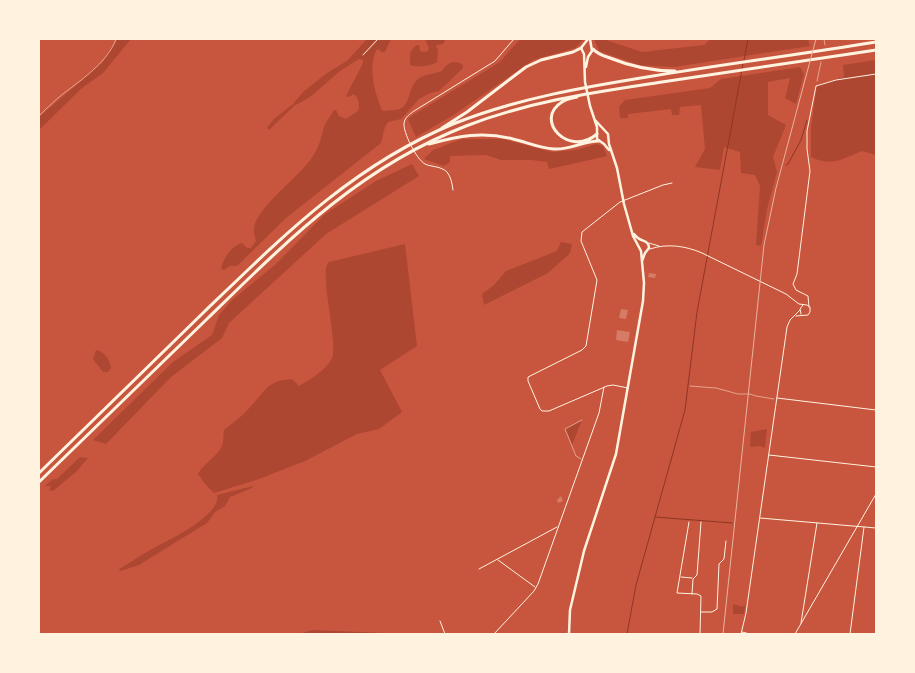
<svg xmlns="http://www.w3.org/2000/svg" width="915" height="673" viewBox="0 0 915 673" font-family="Arial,sans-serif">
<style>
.green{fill:#ae4732}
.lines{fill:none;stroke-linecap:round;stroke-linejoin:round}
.stream{stroke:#8f3625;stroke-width:1}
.building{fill:#d67c66}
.path{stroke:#fff3e0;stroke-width:0.5}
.service{stroke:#fff3e0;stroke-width:0.5}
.minor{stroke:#fff3e0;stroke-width:1}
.secondary{stroke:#fff3e0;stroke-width:2.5}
.trunk{stroke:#fff3e0;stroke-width:3}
.rail{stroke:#e9b49f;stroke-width:1}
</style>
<rect width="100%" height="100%" fill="#c8553d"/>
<path class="green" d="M118,39H131L103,73L82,88L39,130V117L102,63Z
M367,39H391L385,52H381L380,50L377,49C367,66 375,93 382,110C387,112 388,110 394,110C412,110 406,88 419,78C426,74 434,74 442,71C447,63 454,59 463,65V68L439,91L430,93L419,99L401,119L388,122L385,127L381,143L286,218L237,266H230L224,270L221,268C224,258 231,246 242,243L247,248H251L256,241C255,236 253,233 254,227C260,204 297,179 311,159C320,146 320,141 324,127C326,121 331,116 334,110H336L339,116L346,119L358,111C360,104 359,99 354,94L349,97L346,96L363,63V60L359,59L340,71L310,97L294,106L269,130L267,128L274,119L293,104L303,92L327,73L347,61Z
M425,39H446L443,44L437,45L436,48L438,49L437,62C431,66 417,68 410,65C410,56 409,50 417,45H419L420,51L424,52L428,51L429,48Z
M520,39H584L575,48L533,60L455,114L416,137L408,119L413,115L500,62Z
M594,39H603L642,52L704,45L710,39H808L810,46L674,67L639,65L599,51Z
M876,60V155L862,151C842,159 832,167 811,157V127L817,85L844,77L843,65Z
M800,67L804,74L796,104L785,98L790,78L768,82V115L786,125L773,157L777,172L767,209L761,246L756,245L760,186L755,175L741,173L740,152L724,147L720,170L695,167L705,149L701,105L680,107L679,115H672L671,109L628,114V118H620L619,107L625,100L710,88L721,79Z
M462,139H503L552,152L576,150L596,144L603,146L607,156L549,169L547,162L531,160H501L486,155L450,156V162L444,166L424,159L433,150Z
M412,164L419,176L326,234L229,323L222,338L171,377L106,444L93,440L173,362L212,335L219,315L232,300L276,264L325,214L376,181Z
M561,242L572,244L570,253L548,273L484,305L482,294L494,285L506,271L557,251Z
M405,244L417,346L380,370L402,412L379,429L357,434L305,461L259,479L214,493L205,484L198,474C204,463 217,457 222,446C224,442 223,435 224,430C233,423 244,415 251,406C267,389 267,381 292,379L299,386C310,380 327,369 332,358C337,347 326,297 326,281C326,273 324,268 329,262Z
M96,350C104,351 110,360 111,368L108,372H103L93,359Z
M582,420L572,445L565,429Z
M767,429L765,448L760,446L750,447L751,432Z
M80,457L88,458L77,471L53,491L49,490L51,486H45L53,479H57Z
M253,486L252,488L230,497L225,506L215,512L207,523L202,526L139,565L120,571L119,569C130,563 141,555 152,549C167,541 222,515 217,495Z
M733,604L743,607L744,604L745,606L744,614H733Z
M312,630L408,634H299Z"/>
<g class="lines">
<path class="stream" d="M744,60L748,39
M786,165L788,164L801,140L807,120
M655,517L732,523
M627,634L636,585L685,410L697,312L743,64"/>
</g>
<path class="building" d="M649,273L656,274L655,278L648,277Z
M621,309L628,310L626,319L619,318Z
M617,330L630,332L628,342L616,340Z
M561,496L563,501L558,503L557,500Z"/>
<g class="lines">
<path class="path" d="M824,39L825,45
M817,81L821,62
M39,116C45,110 52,103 59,97C78,82 108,63 116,39
M690,386L716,388L738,394H750L756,396L774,399"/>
<path class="service" d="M581,459L576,456L565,429L582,420"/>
<path class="minor" d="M363,55L378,39
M453,190C452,183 451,177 447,172C441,166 431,167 425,164C416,159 403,132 404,123C405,117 410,114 414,111L495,61L514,39
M649,243L659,246
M650,249C667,243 686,246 702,253L786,294L799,304L807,305L810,307V312L808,315L796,316
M809,307L808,296L796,290L793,284L797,274L810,171L807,149V131L816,86L836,80L876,74
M801,314L800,309L803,305
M628,388L613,385L607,386L549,411H542L540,409L528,381V377L582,350L586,346L597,280L581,241L582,232L620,202L663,185L672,183
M777,398L876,410
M769,455L876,467
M760,518L876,528
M689,522L677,593L697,594L701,596L700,634
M498,560L535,587
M479,569L557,527
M681,577L692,578
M692,594L693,579L697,575L701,522
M701,612H712L717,609L719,564L724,559L726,541
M440,621L445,634
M801,623L817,523
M742,632L750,634
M494,634L534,591L538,584L599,413L604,387
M741,634L746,613L787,327L790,320L800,310
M795,634L876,494
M850,634L864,527"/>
<path class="secondary" d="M588,39L581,48L584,54L585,82L590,106L597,127V139L604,144L609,150
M586,67L588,57L592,51L590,39
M634,234C640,243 649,239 649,248L645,253L642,261
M569,634L570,610L584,551L616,454L643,301L644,283L641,251L633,236L624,204L617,168L609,144L608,134L595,120"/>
<path class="trunk" d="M593,49C597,54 604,56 610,58C632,67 652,71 675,71
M577,97C572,98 566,99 562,102C533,120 569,158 597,134
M442,128L467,112L526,67L541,60L573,52L581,48
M429,144C459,136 482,131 513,139C526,142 539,148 554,149C570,150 583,141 599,141
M39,473C94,419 149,366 204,312C282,237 352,166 453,124C518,98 585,87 653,76C727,64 802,54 876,42
M39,482C95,428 152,372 208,318C288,240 360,167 466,126C530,101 596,92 662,82C734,71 805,61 876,50"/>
<path class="rail" d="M723,634L764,245L776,188L816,39"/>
</g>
<rect width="915" height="673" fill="none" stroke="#fff3e0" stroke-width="80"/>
</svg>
